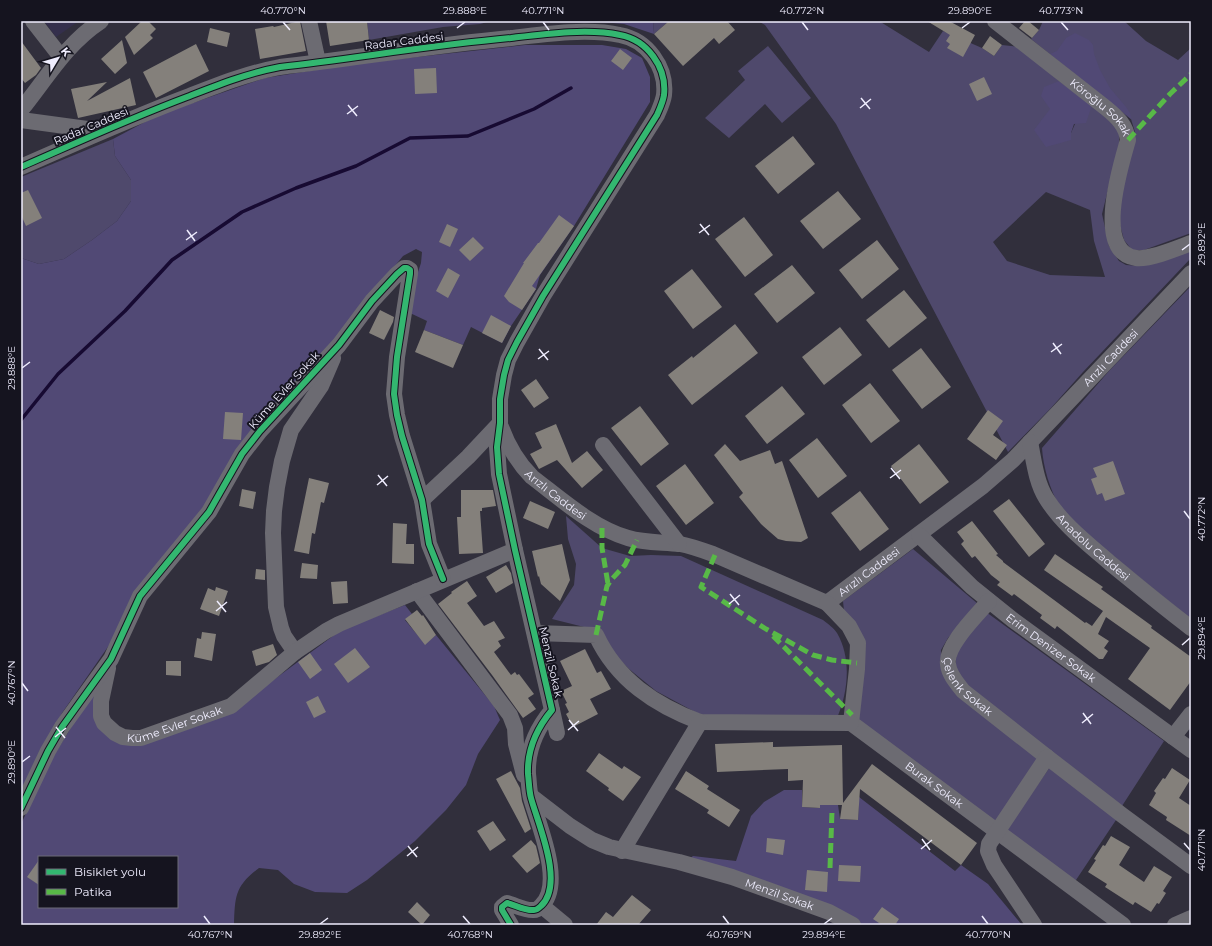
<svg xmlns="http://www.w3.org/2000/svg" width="1212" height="946" viewBox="0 0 1212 946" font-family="Montserrat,sans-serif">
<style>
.built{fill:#342f4c}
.green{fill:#4f496c;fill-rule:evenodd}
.forest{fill:#514975;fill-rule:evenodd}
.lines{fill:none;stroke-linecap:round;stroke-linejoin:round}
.stream{stroke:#170a32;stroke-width:3.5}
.building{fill:#84807b}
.minor{stroke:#6c6b72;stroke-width:16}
.quiet{stroke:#58b947;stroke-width:5;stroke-dasharray:10 5;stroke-linecap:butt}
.cycleway-casing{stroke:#15141f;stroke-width:8}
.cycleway{stroke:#33b770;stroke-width:6}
.ticks{fill:none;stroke:#efedfe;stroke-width:1.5}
.labels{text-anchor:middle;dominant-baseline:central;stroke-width:4;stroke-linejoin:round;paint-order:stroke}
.street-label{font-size:11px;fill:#efedfe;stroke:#15141f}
.neatline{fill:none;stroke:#efedfe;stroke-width:1.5}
.ticks-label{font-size:10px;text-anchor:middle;fill:#efedfe}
</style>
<rect width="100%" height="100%" fill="#312f3c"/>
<path class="built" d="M44,21H79L56,37Z"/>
<path class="green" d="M367,21H491L480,24L443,27L369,40Z
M653,21H669L654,34Z
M758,21H879L929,52L943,31L982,48L994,56L1002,45L1020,47L1059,81L1071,133L1075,124L1092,105L1119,130V145L1102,214L1109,246L1119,261L1126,265L1140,266L1191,251V258L1083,372L1051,408L1008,452L836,124L765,25ZM1046,192L1090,210L1094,241L1105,277L1050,275L1007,261L993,242Z
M1043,21H1124L1146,41L1178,60L1191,48V233L1144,250H1132L1124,240L1119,221L1121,190L1134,142L1135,132L1131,119L1031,39L1039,30Z
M768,46L811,98L782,123L765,104L729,138L705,118L745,80L738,71Z
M113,139L115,156L131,180V201L117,221L92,240L64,259L39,264L21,258V177Z
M1191,286V619C1162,596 1134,573 1106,550C1090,536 1072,524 1060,506C1050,491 1043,466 1042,448L1109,371Z
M566,516L602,548L630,556L651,555L681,556L823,620C828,624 834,628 837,633C852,659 848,692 837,718L711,717L697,713L656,691L629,669L588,628L552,619L574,585L576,564L568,539Z
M913,549L978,604L948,638L941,650L942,663L1039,758L996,824L858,721L864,644L844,611L843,601Z
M986,612L1164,741L1122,806L963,683L956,671V648Z
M1050,767L1118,817L1074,883L1006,830Z"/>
<path class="forest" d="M590,21H653L654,34L624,24Z
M1075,33L1089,40L1093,45L1094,54L1100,70L1110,88L1126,107L1130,113L1131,119L1050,54L1057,51L1066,38Z
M525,45H602L626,49L642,58L650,77V102L574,226L540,275L536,289L511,326L502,343L471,327L463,345L424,330L427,321L410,313L412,290L421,263L422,252L416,249L403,256L376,289L217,488L112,641L62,713L21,795V258L39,264L64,259L92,240L117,221L131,201V180L115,156L113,139L158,115L265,78L353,64Z
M1059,81L1092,105L1086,123L1074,124L1071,133V140L1046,147L1034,130L1050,109L1041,96L1044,87Z
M405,605L412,614L405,620L425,644L436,635L494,706L500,720L478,754L466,785L446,810L415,841L367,880L347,893L315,892L294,884L278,870L259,868C235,886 235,896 234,925H21V824L53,757L99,682L94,710L123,744L268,684L341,630ZM39,857H177V907H39Z
M784,790H802V807L819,808L820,805H838L840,819L858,820L859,797L955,871L961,865L988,884L1022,925H858L688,860L693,856L736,861L751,816L764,802Z"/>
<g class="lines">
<path class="stream" d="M21,420L58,374L125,311L172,260L242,212L296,188L356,166L410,138L468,136L534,109L571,88"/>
</g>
<path class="building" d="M142,21H148L156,29L150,35L153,38L134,55L125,37Z
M300,21L306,51L260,59L255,29L273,26L274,27Z
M326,21H367L369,40L330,46Z
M669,21H727L735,30L719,44L714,38L683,66L654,34Z
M927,21H949L975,35L963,57L947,48L950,44L946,41L950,35Z
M1025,21H1028L1039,30L1032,38L1019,28Z
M210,28L230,33L227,47L207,42Z
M990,36L1002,45L994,56L982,48Z
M122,40L127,63L115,74L101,59Z
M21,41L41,68L36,75L25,83L21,78Z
M196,44L209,71L156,98L143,72Z
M620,49L632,58L623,70L611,61Z
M436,68L437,93L415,94L414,69Z
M984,77L992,94L977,101L969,84Z
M130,78L136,105L78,118L71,89L107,82L87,101Z
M793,136L815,164L778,194L755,166Z
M28,190L42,218L26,226L21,215V193Z
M838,191L861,219L823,249L800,221Z
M559,215L574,226L532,286L536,289L522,310L509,302L504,296L524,263H523L538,243H539Z
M744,217L773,255L745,277L715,239Z
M447,224L458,229L450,247L439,242Z
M473,237L484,248L470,261L459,250Z
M877,240L899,269L862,299L839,270Z
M792,265L815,293L777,323L754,294Z
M448,268L460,275L448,298L436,291Z
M692,269L722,307L693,329L664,291Z
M904,290L927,318L889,348L866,320Z
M380,310L394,317L393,322L384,340L369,333Z
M491,315L511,326L502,343L482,333Z
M735,324L758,353L692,405L668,375L692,356L693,358Z
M840,327L862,355L824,385L802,357Z
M424,330L463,345L453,368L415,352Z
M921,348L951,387L922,409L892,370Z
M536,379L549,398L534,408L521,390Z
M870,383L900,421L871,443L842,405Z
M782,386L805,414L767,444L745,416Z
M640,406L669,444L641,466L611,428Z
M988,410L1003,421L993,435L1007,445L996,460L967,439Z
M225,412L243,413L241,440L223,439Z
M556,424L572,463L587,451L603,470L582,488L557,460L539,469L530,454L542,448L535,433Z
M817,438L847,476L818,498L789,460Z
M725,444L740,461L770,450L775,464L782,461L808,538L801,542L786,541L778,539L761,524L739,497L743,493L714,455Z
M919,444L949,482L920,504L891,466Z
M1113,461L1125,494L1105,501L1102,493L1097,495L1091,479L1097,477L1093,468Z
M685,464L714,503L686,525L656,486Z
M309,478L329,483L324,503L321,502L315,534L312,533L309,554L294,551Z
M242,489L256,492L253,509L239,506Z
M461,490H493L496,506L482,508V511H480L483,553L459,554L457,517H461Z
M860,491L889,529L860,551L831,513Z
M1009,499L1045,544L1029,557L993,511Z
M530,501L555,512L548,529L523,518Z
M972,521L998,554L996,555L1003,561V562L1085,623L1086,622L1092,626L1103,611L1044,570L1055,554L1103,587L1101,589L1152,626L1151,628L1191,657V681L1170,710L1128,679L1150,648L1106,617L1098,634L1109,641L1104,648L1108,651L1103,659H1099L1057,626L1055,629L1040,618L1042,615L1014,594L1012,596L997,585L1000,582L991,575L975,556L972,558L961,544L964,541L957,532Z
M393,523L407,524L406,544H414V564L392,563Z
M562,544L570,580L560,601L541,584L539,576L538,577L532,551Z
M302,563L318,565L317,579L300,578Z
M506,565L511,573L513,583L496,593L486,577Z
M256,569L265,570V580L255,579Z
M347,581L348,603L333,604L331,582Z
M467,581L477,596L467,603L484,626L494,621L505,638L498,641L501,646L494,652L511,675L515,672L517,675L519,674L534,694L528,698L536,709L523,718L492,675L438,604L452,593L451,592Z
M216,587L228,591L219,616L200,609L208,588L215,591Z
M417,610L422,616L423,615L436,635L425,645L405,619Z
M202,632L216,634L212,661L194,657L197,638L201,639Z
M273,644L277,655L269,662L256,666L252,651Z
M355,648L370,667L348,683L334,664Z
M585,649L597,673L601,671L611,689L590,699L598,714L573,727L566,714L569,712L565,704L567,703L561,691L572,686L560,661Z
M310,653L322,670L310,679L298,662Z
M166,661H181V676L166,675Z
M318,696L326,712L314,718L306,702Z
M773,742V747L842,745L843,803L872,764L977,843L961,865L860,789L858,820L840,819L842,805H820V808L802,807L803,780L788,781V769L717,772L715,744Z
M599,753L622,769L624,766L641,777L623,801L608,790L609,788L586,771Z
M1172,768L1190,780L1179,798L1191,806V836L1166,820L1167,817L1149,805L1156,793L1154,791L1163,778L1165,779Z
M511,771L520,788L522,801L531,829L525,833L496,779Z
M686,771L709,786L707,789L740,810L729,827L707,813L709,810L675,789Z
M493,821L506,840L490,851L477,831Z
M1111,836L1130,847L1119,865L1144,882L1154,866L1172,877L1163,891L1166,893L1159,904L1157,903L1151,912L1135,902L1133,905L1105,887L1107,884L1088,872L1096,860L1094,859L1103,845L1105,846Z
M767,838L785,840L783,855L766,852Z
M531,840L536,846L540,863L527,873L512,856Z
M39,860V885L27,877Z
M839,865L861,866L860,882L838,881Z
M807,870L828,872L827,892L805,890Z
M632,895L651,910L638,925H596L606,912L613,917Z
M417,902L430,915L422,925L408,912Z
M882,907L899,919L895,925H882L873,919Z"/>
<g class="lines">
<g class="minor">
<path d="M33,21L61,57"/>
<path d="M309,21L318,62"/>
<path id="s1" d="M995,21L1106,108C1117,117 1126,125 1128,140C1121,165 1093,252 1136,258C1149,260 1178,248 1191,243"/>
<path d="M21,110C47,78 66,44 101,21"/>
<path d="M21,120L102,131"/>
<path d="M21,167C76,143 131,118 187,97C218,85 248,73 280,67C357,58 434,45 511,38C544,34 588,28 620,35C647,40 667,67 664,95C663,102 660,108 657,115L543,296L517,342L508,360L504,375L500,399V423L497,447L499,474L515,550L552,710C537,728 527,750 528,774C529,782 529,791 531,798C538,824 565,884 541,906C539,908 537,910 534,910C525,911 515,905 507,903L502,907V910L511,925"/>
<path id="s2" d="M501,427C508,446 517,462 532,477C561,499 593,528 628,538C644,543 663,542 680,544C691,546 702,550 713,554L827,603L983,486L1013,460L1191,273"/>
<path id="s3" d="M1030,442C1034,461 1036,482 1046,498C1062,524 1087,543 1110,563C1137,585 1163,607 1191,628"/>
<path d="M603,445L679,544"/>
<path d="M422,500L468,457L500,423"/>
<path id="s4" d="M919,535L972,587L1013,620L1191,750"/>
<path d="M417,591L510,715L515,728L516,744L524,775"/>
<path id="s5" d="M989,601C977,615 945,646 948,664C949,675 957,683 963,691L1047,757"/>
<path id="s6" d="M827,603L849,626L858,643L857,669L851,723L1123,925"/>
<path d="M535,633L596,635C617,680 655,705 700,722L851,723"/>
<path d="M295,652L284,636L281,628L276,607L273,533L274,511L277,487L282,461L291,430L321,386L333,358"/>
<path id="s7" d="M108,668L101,701V716L104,723L115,733L123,737L132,738H141L231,706L295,652L326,631L339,624L515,550"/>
<path d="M552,710L557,733"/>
<path d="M1173,737L1191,714"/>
<path id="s8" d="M531,796L570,826L592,840L609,847L679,862L732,877L829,912L853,925"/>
<path d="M21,808L48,751L62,727L111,659L140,596L209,512L242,454L260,431L339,345L372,301L397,274L404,268H407L410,270V274L397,357L394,394L397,415L402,436L422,500L429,544L443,579"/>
<path d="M622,851L700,722"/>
<path d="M542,906L565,925"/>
<path d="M1034,925L994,865L988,851L989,844L1047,757L1122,815L1191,866"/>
<path d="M1175,925L1191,918"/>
</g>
<path class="quiet" d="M1128,140L1170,94L1191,74
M602,528V548L608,584
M715,555L701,587L766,629L813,655L832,660L857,663
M596,635L607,586L611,580L625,565L637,540
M773,636L852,715
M830,868L832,811"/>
<defs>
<path id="cycleway" d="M21,167C76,143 131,118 187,97C218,85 248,73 280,67C357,58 434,45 511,38C544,34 588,28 620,35C647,40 667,67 664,95C663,102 660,108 657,115L543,296L517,342L508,360L504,375L500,399V423L497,447L499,474L515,550L552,710C537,728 527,750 528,774C529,782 529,791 531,798C538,824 565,884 541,906C539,908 537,910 534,910C525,911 515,905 507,903L502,907V910L511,925
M21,808L48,751L62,727L111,659L140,596L209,512L242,454L260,431L339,345L372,301L397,274L404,268H407L410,270V274L397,357L394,394L397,415L402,436L422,500L429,544L443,579"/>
</defs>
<use href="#cycleway" class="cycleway-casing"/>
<use href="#cycleway" class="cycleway"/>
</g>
<path class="ticks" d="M283,22L290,30M543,22L549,30M802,22L808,30M1061,22L1068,30M457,28L465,22M962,28L970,22M861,98L870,109M348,105L357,116M860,108L871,99M347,114L358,106M700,224L709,235M187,230L195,241M699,233L710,225M186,240L197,232M1182,250L1190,244M1053,343L1061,354M539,349L548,360M1051,352L1062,344M538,359L549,351M22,368L30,362M891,468L900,479M378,475L387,486M890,478L901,470M377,485L388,476M1184,511L1190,519M730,594L739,605M217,601L226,612M729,604L740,595M216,611L227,602M1182,645L1190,638M22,683L28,691M1083,713L1091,724M569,720L578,731M1082,723L1093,714M56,727L65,738M568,730L579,721M55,737L66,728M22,762L30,756M922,839L930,850M1184,843L1190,850M408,846L417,857M921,849L932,840M407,856L418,847M204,916L210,924M463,916L470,924M723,916L729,924M982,916L988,924M320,924L328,918M824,924L832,918"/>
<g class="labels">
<g class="street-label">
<text transform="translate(404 41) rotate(-7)">Radar Caddesi</text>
<text stroke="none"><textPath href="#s1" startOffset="137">Köroğlu Sokak</textPath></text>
<text transform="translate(91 126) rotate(-23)">Radar Caddesi</text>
<text stroke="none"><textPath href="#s2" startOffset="761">Arızlı Caddesi</textPath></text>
<text transform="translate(284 390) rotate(-48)">Küme Evler Sokak</text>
<text stroke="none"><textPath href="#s2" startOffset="89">Arızlı Caddesi</textPath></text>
<text stroke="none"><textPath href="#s3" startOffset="127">Anadolu Caddesi</textPath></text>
<text stroke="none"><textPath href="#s2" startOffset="437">Arızlı Caddesi</textPath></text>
<text stroke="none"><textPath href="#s4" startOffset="174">Erim Denizer Sokak</textPath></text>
<text transform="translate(551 662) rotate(77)">Menzil Sokak</text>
<text stroke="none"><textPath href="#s5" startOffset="107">Çelenk Sokak</textPath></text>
<text stroke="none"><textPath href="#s7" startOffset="134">Küme Evler Sokak</textPath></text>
<text stroke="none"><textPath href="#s6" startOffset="235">Burak Sokak</textPath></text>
<text stroke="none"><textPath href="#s8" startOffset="271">Menzil Sokak</textPath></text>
</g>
</g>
<rect width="1212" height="946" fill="none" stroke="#15141f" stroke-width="44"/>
<rect x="38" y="856" width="140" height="52" fill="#15141f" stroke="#6c6b78"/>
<rect x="46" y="869" width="20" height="6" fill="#33b770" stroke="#6c6b78"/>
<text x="74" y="876" font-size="12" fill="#efedfe">Bisiklet yolu</text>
<rect x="46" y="889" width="20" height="6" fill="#58b947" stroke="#6c6b78"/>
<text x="74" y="896" font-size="12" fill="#efedfe">Patika</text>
<g transform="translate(58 58) rotate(52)" stroke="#15141f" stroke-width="3" paint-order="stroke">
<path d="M0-3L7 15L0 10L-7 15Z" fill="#efedfe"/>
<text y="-6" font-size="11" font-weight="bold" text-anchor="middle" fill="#efedfe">K</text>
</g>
<rect x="22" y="22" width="1168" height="902" class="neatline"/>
<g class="ticks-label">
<text x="283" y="14">40.770°N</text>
<text x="465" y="14">29.888°E</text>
<text x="543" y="14">40.771°N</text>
<text x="802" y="14">40.772°N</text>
<text x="970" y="14">29.890°E</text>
<text x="1061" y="14">40.773°N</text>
<text transform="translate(1201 244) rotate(-90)" y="4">29.892°E</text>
<text transform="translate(11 368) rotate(-90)" y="4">29.888°E</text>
<text transform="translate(1201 519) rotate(-90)" y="4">40.772°N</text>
<text transform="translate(1201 638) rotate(-90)" y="4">29.894°E</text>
<text transform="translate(11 683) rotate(-90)" y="4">40.767°N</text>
<text transform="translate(11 762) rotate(-90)" y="4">29.890°E</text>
<text transform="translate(1201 850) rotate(-90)" y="4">40.771°N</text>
<text x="210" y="938">40.767°N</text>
<text x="320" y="938">29.892°E</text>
<text x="470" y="938">40.768°N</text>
<text x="729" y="938">40.769°N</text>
<text x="824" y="938">29.894°E</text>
<text x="988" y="938">40.770°N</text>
</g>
</svg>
